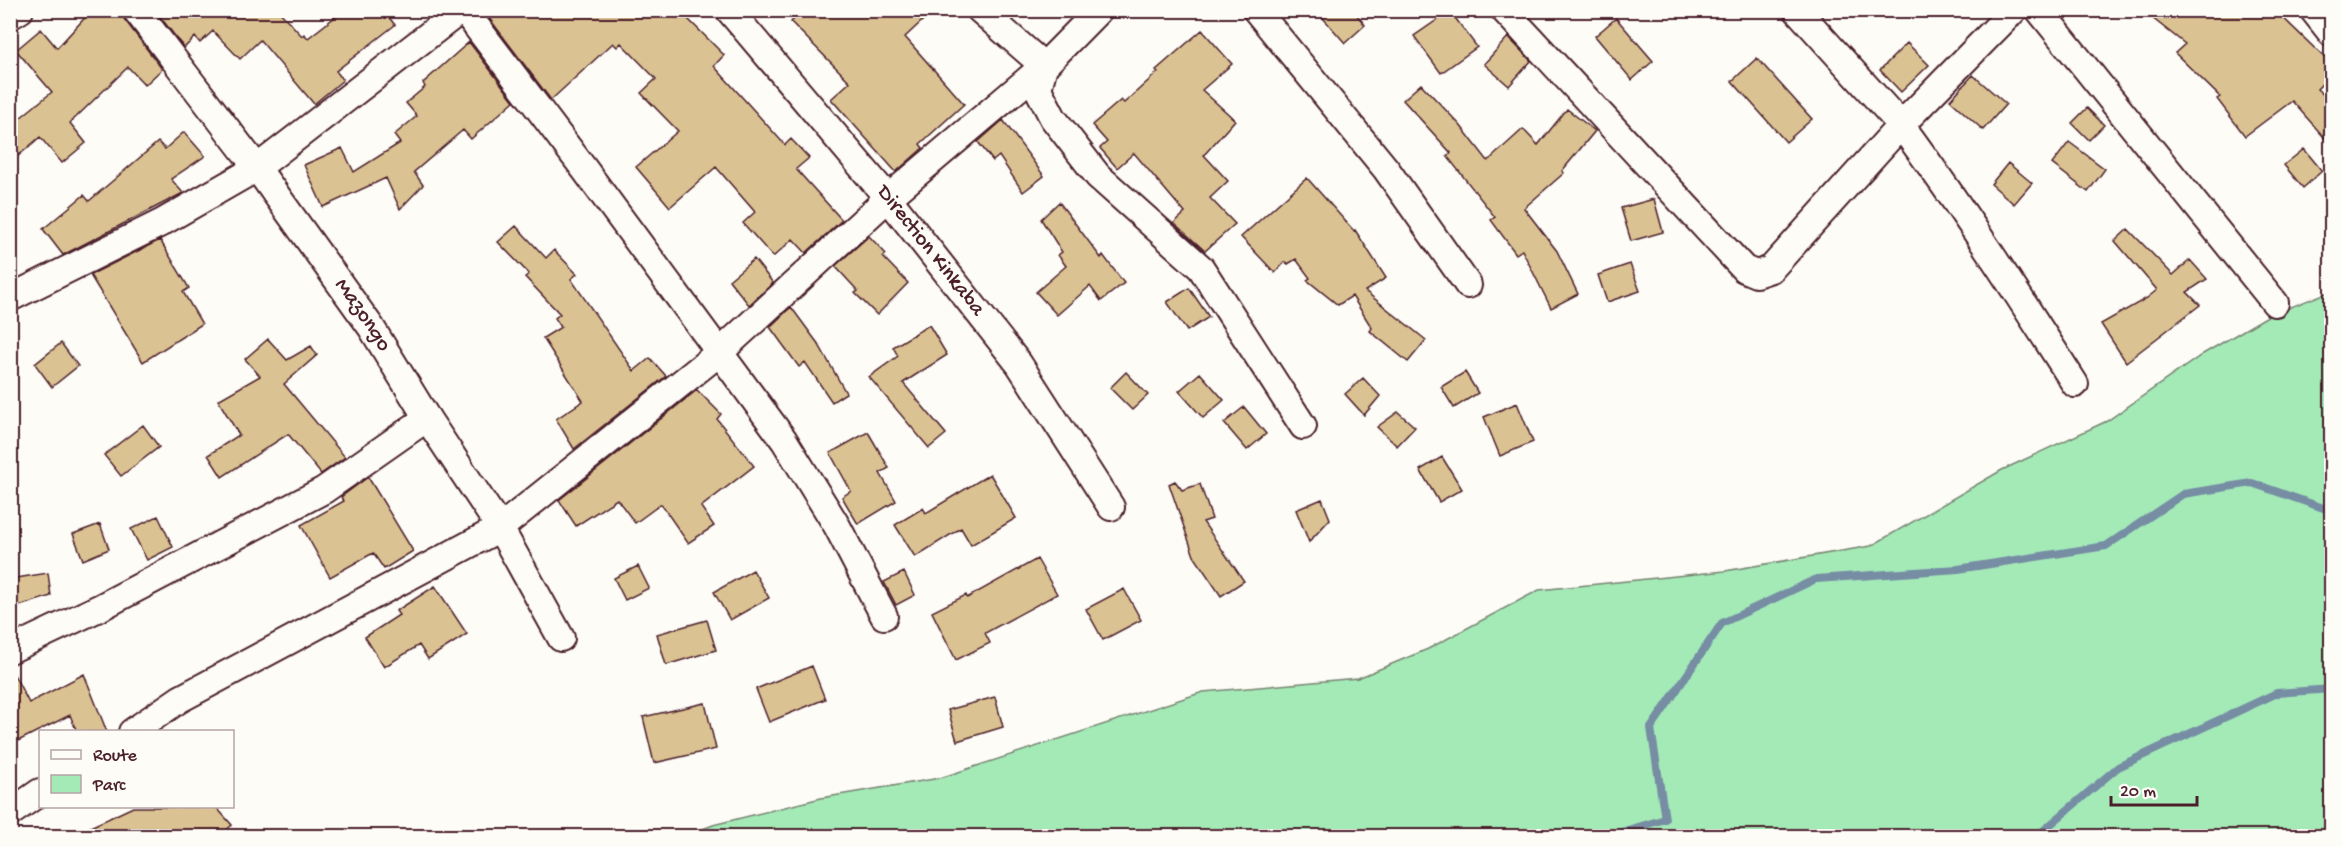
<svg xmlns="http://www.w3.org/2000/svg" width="2342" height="847" viewBox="0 0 2342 847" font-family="'Gochi Hand',sans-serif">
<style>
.green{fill:#a4eab7;stroke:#778471;stroke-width:1.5}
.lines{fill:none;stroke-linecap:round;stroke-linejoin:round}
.stream{stroke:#768da4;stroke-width:8}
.building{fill:#dbc292;stroke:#4a1f2b;stroke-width:1.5}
.street-casing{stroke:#4a1f2b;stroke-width:30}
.street{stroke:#fdfcf7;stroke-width:26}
.labels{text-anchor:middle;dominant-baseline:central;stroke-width:6;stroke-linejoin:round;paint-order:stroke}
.street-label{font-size:22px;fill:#4a1f2b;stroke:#fdfcf7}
</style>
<rect width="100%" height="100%" fill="#fdfcf7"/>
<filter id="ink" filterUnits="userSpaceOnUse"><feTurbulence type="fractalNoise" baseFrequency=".0167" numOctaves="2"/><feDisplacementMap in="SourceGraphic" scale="12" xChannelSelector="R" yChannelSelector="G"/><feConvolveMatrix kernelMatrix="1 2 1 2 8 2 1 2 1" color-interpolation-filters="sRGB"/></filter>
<g filter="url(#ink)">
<path class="green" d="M2331,291V836H684L713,825L821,798L940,778L1203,692L1358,678L1428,649L1539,590L1725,571L1871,546L2002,470L2107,421L2203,354L2266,317Z"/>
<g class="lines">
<path class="stream" d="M1608,836L1665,819L1651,728L1722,623L1816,579L1958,569L2106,546L2183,494L2252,483L2332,511
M2037,836L2118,767L2277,693L2332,689"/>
</g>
<path class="building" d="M92,10H121L124,19L162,69L145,85L128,67L70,123L86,143L62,163L40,137L10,163V126L52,92L16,50L41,29L57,48Z
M155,10H278L302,36L304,34L308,38L344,10H383L395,25L336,71L343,80L314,104L260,40L240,59L213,31L200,43L195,37L184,48Z
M483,10H679L724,55L714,66L785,145L791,139L809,158L796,169L842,220L806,253L793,239L773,257L743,223L755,212L716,167L670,207L636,167L678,131L641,93L656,79L621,43L617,47L613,43L551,100Z
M803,10H934L905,37L964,104L920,144L923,148L896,172L831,99L850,82L791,22Z
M1316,10H1353L1365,25L1345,43Z
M2142,10H2275L2331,64V75L2317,89L2331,102V145L2292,101L2245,136L2217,99L2220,97L2175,53L2185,44Z
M1450,11L1477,47L1441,73L1414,36Z
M1616,18L1653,61L1632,80L1595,36Z
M1202,30L1232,64L1202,90L1235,120L1204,155L1228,181L1210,198L1235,224L1205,251L1174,223L1185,213L1134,153L1117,168L1100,148L1107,142L1092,125L1121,100L1124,103L1158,72L1156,70Z
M1508,37L1531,61L1509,86L1484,64Z
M469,42L514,101L471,139L463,130L414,172L423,185L400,209L386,178L323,207L304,165L342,148L354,172L400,143L394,135L417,116L406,103L425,87L423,83Z
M1907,43L1929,65L1901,92L1880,70Z
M1757,58L1812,119L1786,142L1732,81Z
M1973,75L2006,104L1983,130L1950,100Z
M1421,84L1460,125L1488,161L1523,129L1538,145L1567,109L1595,131L1562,171L1564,173L1524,208L1557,251L1578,294L1551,308L1522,250L1516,254L1491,220L1495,217L1447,156L1451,153L1403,100Z
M2087,108L2104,125L2089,140L2072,123Z
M1003,120L1044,176L1023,192L999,156L993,161L978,142Z
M184,132L205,156L171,179L183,193L63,255L43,229L84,195L89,201L158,142L165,149Z
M2069,142L2105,169L2088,192L2052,164Z
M2304,149L2322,171L2303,188L2284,165Z
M2008,163L2032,183L2014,204L1991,184Z
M1307,178L1354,231L1355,230L1386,278L1365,291L1426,340L1408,362L1370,331L1372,328L1352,296L1338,305L1307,280L1310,278L1296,259L1288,264L1285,262L1275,273L1241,237Z
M1654,199L1663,232L1631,241L1621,208Z
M1059,202L1101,258L1103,255L1124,283L1101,301L1090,286L1057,315L1036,292L1066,266L1058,255L1062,252L1041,219Z
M516,226L546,258L554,250L577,274L571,279L634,371L650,358L666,376L574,449L556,419L583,401L543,338L561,327L555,318L560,314L525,277L529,274L498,242Z
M2128,229L2173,275L2190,260L2207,279L2187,292L2200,305L2126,362L2101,324L2147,298L2157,290L2115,241Z
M869,236L886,254L883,257L908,283L877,315L855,293L858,291L835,266Z
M160,240L189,288L183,292L202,324L143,362L90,275Z
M754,259L773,283L749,305L729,280Z
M1630,264L1640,291L1607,302L1598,275Z
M1189,288L1209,317L1187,331L1167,302Z
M791,307L819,345L846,393L832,402L805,362L799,367L770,327Z
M929,325L947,355L903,383L946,434L929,448L869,377L898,356L893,347Z
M268,339L287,360L311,346L317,355L284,384L345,457L321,474L288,434L222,477L208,455L239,435L218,400L260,376L245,359Z
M61,343L78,366L52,387L35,364Z
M1126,372L1148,395L1132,410L1110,388Z
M1465,372L1478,393L1454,408L1441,387Z
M1200,373L1224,400L1203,418L1179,391Z
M1363,378L1380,396L1364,415L1345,394Z
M697,390L721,414L717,419L754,466L701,507L714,526L688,543L661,504L635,523L617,499L576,526L559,500Z
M1517,403L1533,442L1500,456L1484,417Z
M1244,407L1266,434L1247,450L1224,423Z
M1398,412L1415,427L1397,446L1377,427Z
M143,425L159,447L121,476L104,455Z
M868,432L889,468L880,473L896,501L858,524L842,497L851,491L830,453Z
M1442,457L1462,489L1439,502L1420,470Z
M990,474L1016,518L971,545L961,528L915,557L895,525L923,508L926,513Z
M368,477L413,551L384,569L373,553L330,577L301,525L344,501L341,497Z
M1175,481L1182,490L1200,484L1212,519L1203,522L1244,581L1221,596L1194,556L1169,484Z
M1322,499L1330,519L1309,542L1296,510Z
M158,516L173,547L147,560L131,529Z
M100,524L109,549L83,560L73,534Z
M1037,559L1057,594L985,633L990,643L956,660L932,612L966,595L967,598Z
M638,566L649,588L625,600L614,578Z
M753,570L769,598L730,620L714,592Z
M904,572L915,595L896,605L884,582Z
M48,573L51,596L10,609V579Z
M435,586L467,634L428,659L419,645L384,667L365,637L399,615L396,611Z
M1124,589L1141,620L1103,640L1086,609Z
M707,620L716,650L666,665L657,634Z
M812,666L825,699L769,722L756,689Z
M10,667L29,703L84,674L107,732H77L70,715L10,745Z
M995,697L1003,727L957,741L948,710Z
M705,703L716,749L654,763L643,717Z
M133,807H216L232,825L219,837H69Z"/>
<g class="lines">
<defs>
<g id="street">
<path id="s1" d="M136,10L257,168L371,327L427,418L500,528L561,638"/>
<path d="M464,10L585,170L784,440L837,526L884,616"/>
<path id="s2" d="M729,10L888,198L1019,364L1111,507"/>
<path d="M980,10L1044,66L1038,89L1053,118L1098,176L1201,268L1303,426"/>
<path d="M1256,10L1386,169L1468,285"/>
<path d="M1504,10L1744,269L1756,274L1771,269L1901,125C1963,209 2019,296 2075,384"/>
<path d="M1797,10L1901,125L2014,10"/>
<path d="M2039,10L2275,303"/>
<path d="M2313,10L2332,34"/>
<path d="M10,16L20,10"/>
<path d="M10,298L161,223L257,168L461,10"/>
<path d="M10,650L101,607L324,490L427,418"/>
<path d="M132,732L180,699L500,528L720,352L888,198L1044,66L1099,10"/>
<path d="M10,813L40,792"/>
</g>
</defs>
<use href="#street" class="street-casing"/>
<use href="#street" class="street"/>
</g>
</g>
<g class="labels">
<g class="street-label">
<text stroke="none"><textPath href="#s2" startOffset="314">Direction Kinkaba</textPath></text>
<text stroke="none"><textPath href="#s1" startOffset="380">Mazongo</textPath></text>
</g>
</g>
<rect width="2342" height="847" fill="none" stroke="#fdfcf7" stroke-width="36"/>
<rect x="18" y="18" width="2306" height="811" fill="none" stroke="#4a1f2b" stroke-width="2" filter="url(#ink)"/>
<rect x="39" y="730" width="195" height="78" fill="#fdfcf7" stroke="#b5a4a5" stroke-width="1.5"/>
<rect x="51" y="750" width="30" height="9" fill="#fdfcf7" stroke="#b5a4a5" stroke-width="1.5"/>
<text x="93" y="760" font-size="18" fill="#4a1f2b">Route</text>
<rect x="51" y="775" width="30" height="18" fill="#a4eab7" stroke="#b5a4a5" stroke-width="1.5"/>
<text x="93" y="790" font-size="18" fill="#4a1f2b">Parc</text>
<path d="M2111 796v9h86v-9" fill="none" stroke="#4a1f2b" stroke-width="3"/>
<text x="2120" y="796" font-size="18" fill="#4a1f2b" stroke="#fdfcf7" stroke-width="4.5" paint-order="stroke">20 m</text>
</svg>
